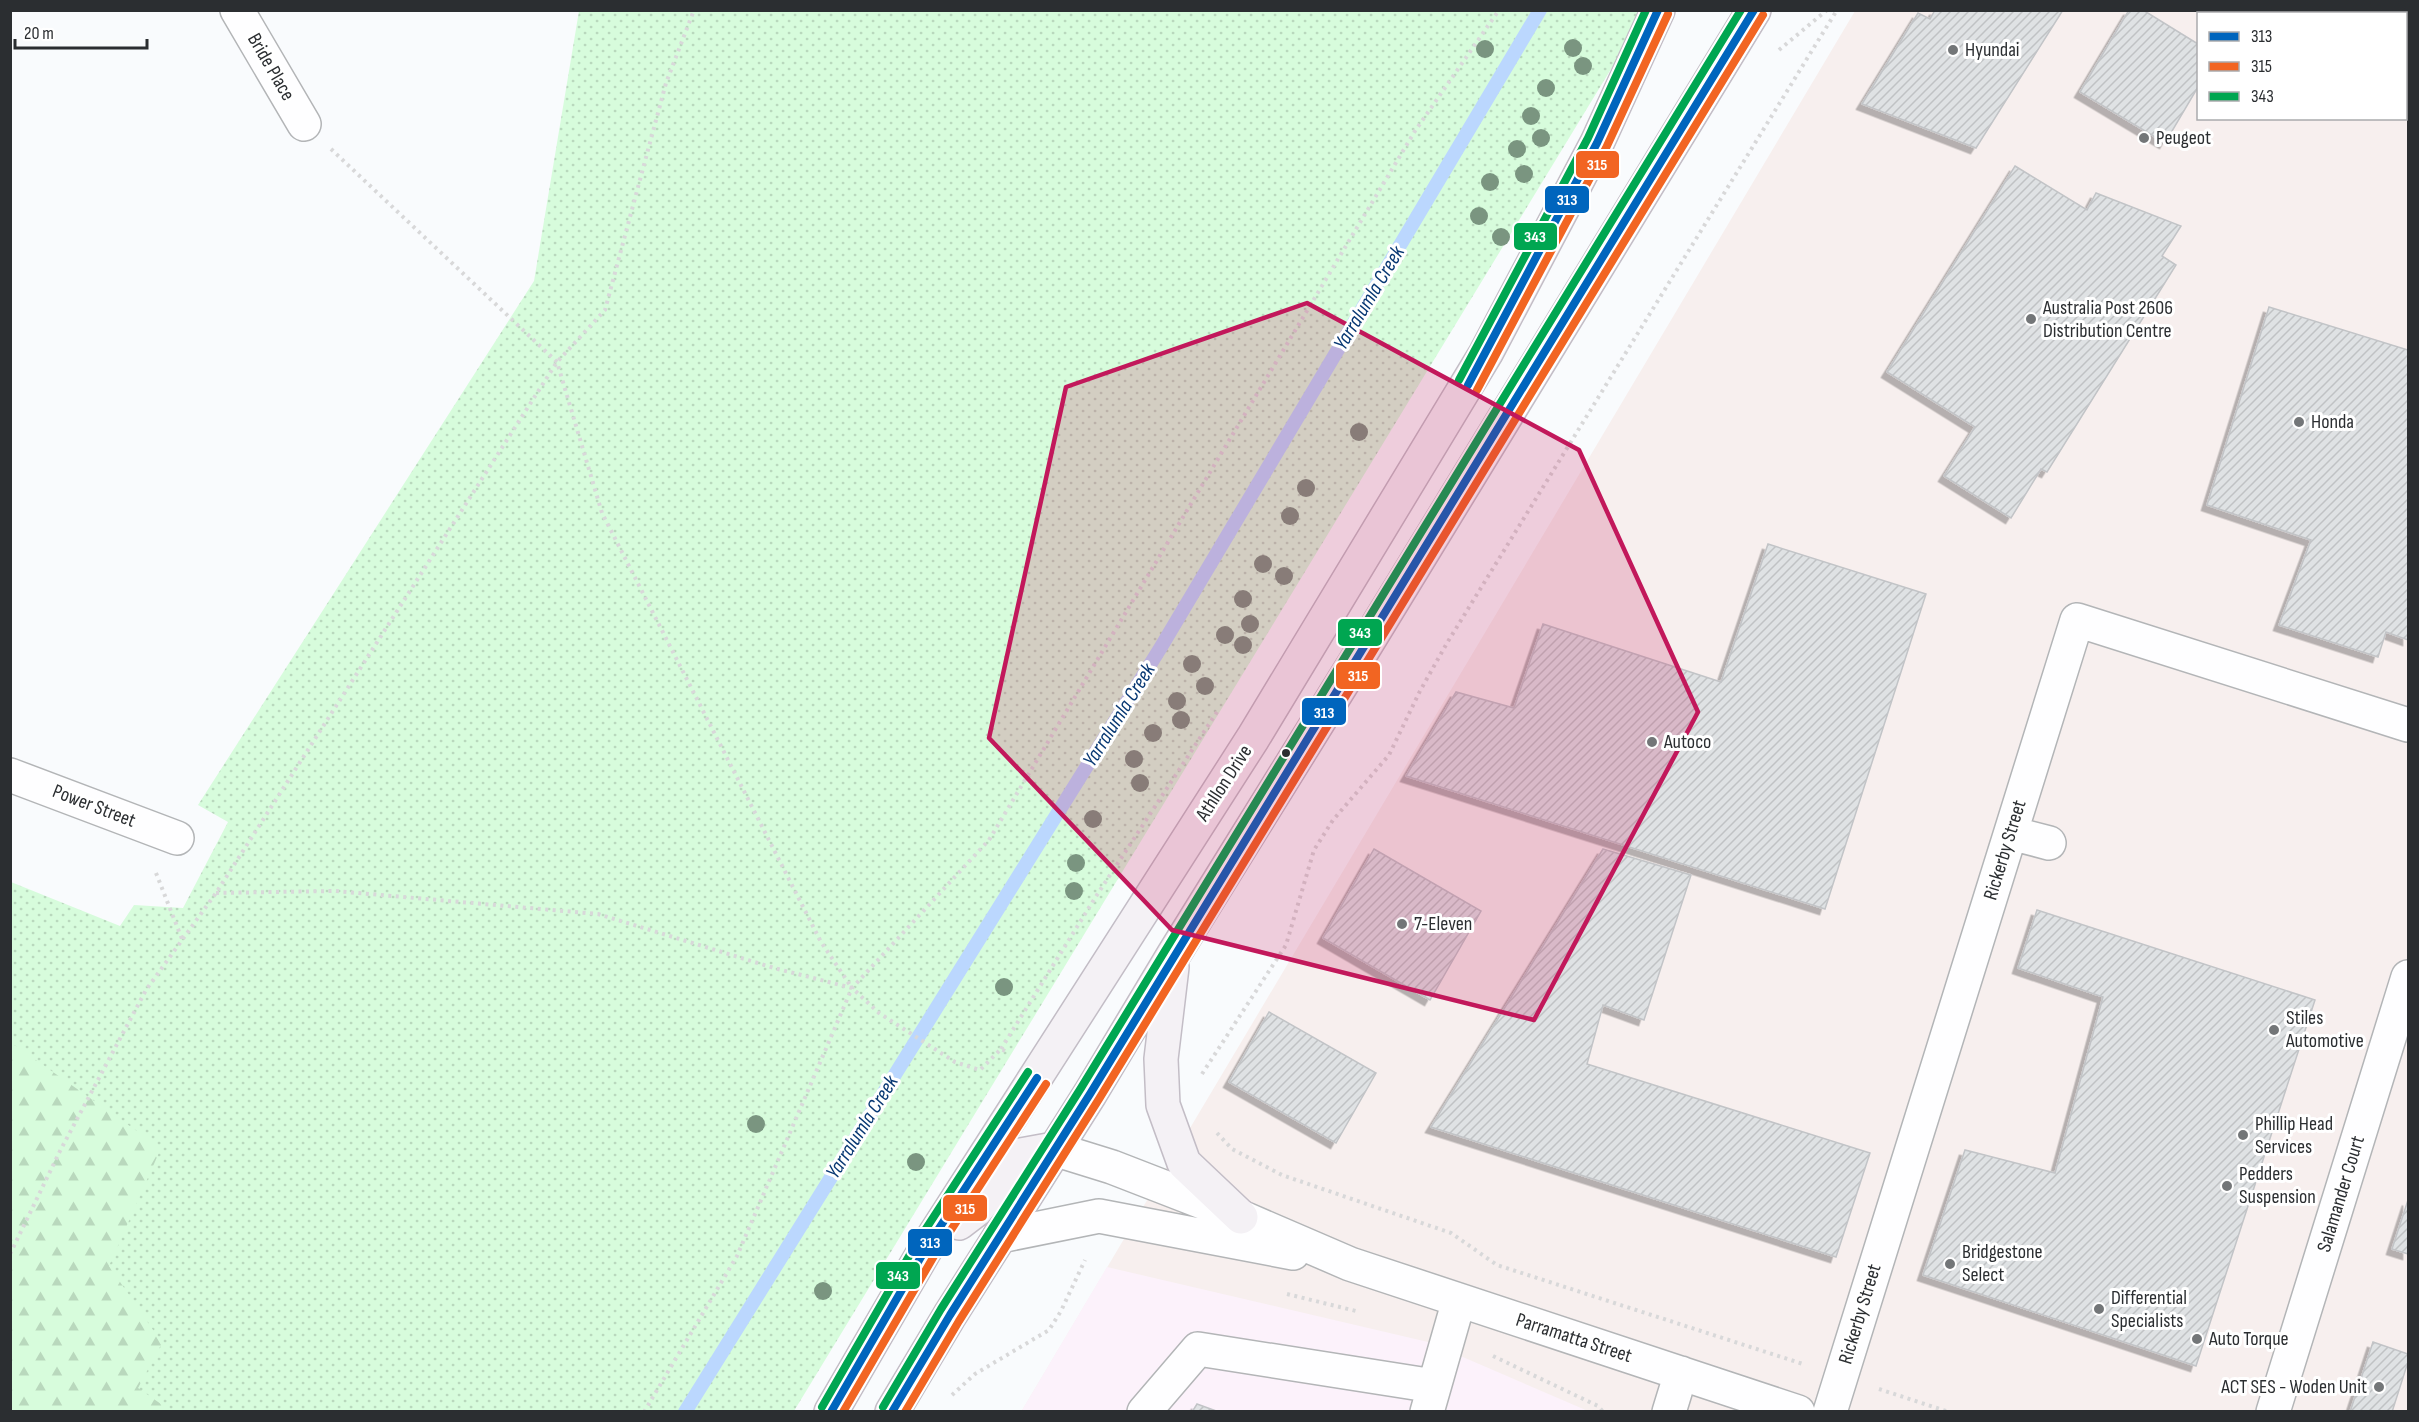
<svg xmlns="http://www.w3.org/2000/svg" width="2419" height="1422" viewBox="0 0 2419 1422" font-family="'Sofia Sans Condensed',sans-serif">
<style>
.commercial{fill:#f7efee}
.industrial{fill:#fcf2fb}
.grass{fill:url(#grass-dots)}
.forest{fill:url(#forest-firs)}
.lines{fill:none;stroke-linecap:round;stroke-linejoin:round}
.stream{stroke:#bbd7fe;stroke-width:14}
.building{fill:url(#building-hatch);stroke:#c2c4c7;stroke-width:1.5;filter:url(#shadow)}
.minor-casing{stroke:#b3b5b7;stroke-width:36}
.major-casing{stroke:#c3bdc6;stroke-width:36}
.path{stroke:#d8d8d9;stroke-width:4;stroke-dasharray:3 4.5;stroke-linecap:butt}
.minor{stroke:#fefeff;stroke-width:33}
.major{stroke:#f4f1f5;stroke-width:33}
.bus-1-casing{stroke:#fff;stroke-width:12}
.bus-2-casing{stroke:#fff;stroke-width:12}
.bus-3-casing{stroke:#fff;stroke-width:12}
.bus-1{stroke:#0065bd;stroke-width:8}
.bus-2{stroke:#f26522;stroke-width:8}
.bus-3{stroke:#00a651;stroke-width:8}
.tree{fill:#7a9580}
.marked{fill:#c2185b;fill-opacity:0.2;stroke:#c2185b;stroke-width:4.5;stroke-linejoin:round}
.poi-dot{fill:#737678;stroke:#fff;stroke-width:2}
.bus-dot{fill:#2b2e31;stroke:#fff;stroke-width:2}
.labels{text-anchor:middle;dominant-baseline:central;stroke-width:6;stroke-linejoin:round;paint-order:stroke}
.poi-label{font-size:20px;fill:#2b2e31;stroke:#fff;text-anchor:start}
.street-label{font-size:20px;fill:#2b2e31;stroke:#fff}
.water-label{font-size:21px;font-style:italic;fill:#083873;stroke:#fff}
.line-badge{stroke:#fff;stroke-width:2}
.badge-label{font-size:16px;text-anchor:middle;font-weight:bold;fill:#fff}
</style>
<defs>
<pattern id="grass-dots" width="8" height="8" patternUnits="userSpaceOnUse" patternTransform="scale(1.5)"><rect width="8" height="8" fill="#d7fcdc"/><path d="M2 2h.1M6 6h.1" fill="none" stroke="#b9d8bd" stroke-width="1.8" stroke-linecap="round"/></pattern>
<pattern id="forest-firs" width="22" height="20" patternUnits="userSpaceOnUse" patternTransform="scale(1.5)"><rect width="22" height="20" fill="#d7fcdc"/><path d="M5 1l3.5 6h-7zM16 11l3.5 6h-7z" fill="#b9d8bd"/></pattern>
<pattern id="building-hatch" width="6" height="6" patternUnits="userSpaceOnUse" patternTransform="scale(1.5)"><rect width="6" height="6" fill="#dfe2e4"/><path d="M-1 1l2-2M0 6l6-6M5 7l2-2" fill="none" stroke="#c0c2c4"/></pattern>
<filter id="shadow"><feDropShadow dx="-5.5" dy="5.5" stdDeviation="0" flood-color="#0004"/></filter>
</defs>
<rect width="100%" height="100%" fill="#f9fbfd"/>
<path class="commercial" d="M2299,10L2304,13L2198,14V118H2406V79L2408,81V1411L1021,1412L1855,11Z"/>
<path class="industrial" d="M1107,1267L1428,1342L1588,1411L1021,1412Z"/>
<path class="grass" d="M579,11H1641L1622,51L794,1411H11V882L120,926L134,905L183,908L228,822L198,805L534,281Z"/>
<path class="forest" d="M11,1046H16L161,1148L109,1266L162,1343L138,1388L171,1411H11Z"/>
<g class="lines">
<path class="stream" d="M685,1412L1161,647L1540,10"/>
</g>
<path class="building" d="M1935,10H2063L1976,148L1862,104L1918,13L1930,19Z
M2129,10H2143L2198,44V87L2165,143L2080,92Z
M2015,166L2087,210L2096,193L2181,226L2162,256L2176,265L2047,472L2041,469L2011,518L1944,476L1975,427L1887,372Z
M2269,307L2408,350V640L2386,632L2378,657L2279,625L2311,540L2207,505Z
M1768,544L1926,594L1825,909L1406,776L1456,692L1514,708L1543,624L1721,682Z
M1374,849L1481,911L1430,1000L1323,938Z
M1603,849L1691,875L1644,1020L1603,1005L1587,1064L1870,1153L1836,1257L1431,1127Z
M2037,910L2315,1000L2196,1366L1923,1275L1965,1150L2055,1173L2103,997L2018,968Z
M1269,1012L1376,1073L1336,1143L1229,1082Z
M2408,1200V1254L2392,1249Z
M2373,1342L2408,1354V1362L2392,1412H2350Z
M1197,1404L1219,1412H1192Z"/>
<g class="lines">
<defs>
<path id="minor" d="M237,10L304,124
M10,775L177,838
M2011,833L2049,843
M1054,1149L1112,1167L1241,1217L1350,1264L1798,1412
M1000,1236L1099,1216L1293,1253
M1144,1412L1198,1349L1434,1386
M1427,1412L1459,1300
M1669,1412L1681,1373
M1830,1412L2077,620L2408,725
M2273,1412L2408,977"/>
<path id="major" d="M1172,967L1161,1059L1163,1105L1184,1163L1241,1217
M959,1223L976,1210L1021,1155L1054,1149
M831,1412L925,1250L1253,738L1486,353L1597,143L1658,10
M892,1412L950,1315L1090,1094L1174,954L1356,661L1754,10"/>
</defs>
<use href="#minor" class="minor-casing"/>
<use href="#major" class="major-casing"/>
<path class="path" d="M1779,50L1827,10
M331,149L557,362L602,513L821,942L852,988
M156,873L182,939
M216,893L335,891L598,914L774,968L852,988L879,1013L955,1062L980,1070L1001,1049L1005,1051
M1001,1049L1095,898L1217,712
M1202,1074L1286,945L1314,850L1333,820L1389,755L1420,691L1447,643L1837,10
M1217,1133L1232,1149L1282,1175L1451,1233L1497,1265L1803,1364
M10,1254L60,1151L146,990L216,893L557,362L605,310L666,83L694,10
M1287,1294L1356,1311
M1493,1356L1598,1406L1603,1412
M1879,1389L1949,1412
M952,1395L975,1374L1049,1330L1061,1311L1085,1260
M644,1412L737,1256L852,988L989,840L1415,131L1499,10"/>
<use href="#minor" class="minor"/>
<use href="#major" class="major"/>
<defs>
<path id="bus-1" d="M1468,385L1597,143L1658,10
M831,1412L925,1250L1037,1078
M892,1412L950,1315L1090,1094L1754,10"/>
<path id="bus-2" d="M1477,390L1606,148L1668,14
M843,1412L934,1256L1046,1084
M905,1412L959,1321L1099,1099L1763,15"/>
<path id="bus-3" d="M1459,380L1588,138L1646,10
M822,1407L916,1244L1028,1072
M883,1407L941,1309L1081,1088L1741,10"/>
</defs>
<use href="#bus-1" class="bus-1-casing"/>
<use href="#bus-2" class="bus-2-casing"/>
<use href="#bus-3" class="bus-3-casing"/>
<use href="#bus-1" class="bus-1"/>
<use href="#bus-2" class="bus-2"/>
<use href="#bus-3" class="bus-3"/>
</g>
<g class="tree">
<circle cx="1573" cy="48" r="9"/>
<circle cx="1485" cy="49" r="9"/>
<circle cx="1583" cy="66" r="9"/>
<circle cx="1546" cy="88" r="9"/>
<circle cx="1531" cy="116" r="9"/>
<circle cx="1541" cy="138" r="9"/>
<circle cx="1517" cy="149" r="9"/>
<circle cx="1524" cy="174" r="9"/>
<circle cx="1490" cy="182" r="9"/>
<circle cx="1479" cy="216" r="9"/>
<circle cx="1501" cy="237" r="9"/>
<circle cx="1359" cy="432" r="9"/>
<circle cx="1306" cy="488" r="9"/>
<circle cx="1290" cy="516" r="9"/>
<circle cx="1263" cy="564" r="9"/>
<circle cx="1284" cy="576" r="9"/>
<circle cx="1243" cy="599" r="9"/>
<circle cx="1250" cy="624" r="9"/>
<circle cx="1225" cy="635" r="9"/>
<circle cx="1243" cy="645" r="9"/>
<circle cx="1192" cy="664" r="9"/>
<circle cx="1205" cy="686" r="9"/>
<circle cx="1177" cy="701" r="9"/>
<circle cx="1181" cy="720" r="9"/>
<circle cx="1153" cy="733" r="9"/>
<circle cx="1134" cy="759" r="9"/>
<circle cx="1140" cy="783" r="9"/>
<circle cx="1093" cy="819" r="9"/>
<circle cx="1076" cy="863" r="9"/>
<circle cx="1074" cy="891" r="9"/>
<circle cx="1004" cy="987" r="9"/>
<circle cx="756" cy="1124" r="9"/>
<circle cx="916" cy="1162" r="9"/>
<circle cx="823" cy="1291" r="9"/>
</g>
<path class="marked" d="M1307,303L1579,450L1698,712L1534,1020L1172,930L989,738L1066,387Z"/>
<g class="poi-dot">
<circle cx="1953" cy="50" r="6"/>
<circle cx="2144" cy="138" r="6"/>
<circle cx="2031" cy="319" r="6"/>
<circle cx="2299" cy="422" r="6"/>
<circle cx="1652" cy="742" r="6"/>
<circle cx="1402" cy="924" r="6"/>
<circle cx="2274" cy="1030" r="6"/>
<circle cx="2243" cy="1135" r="6"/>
<circle cx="2227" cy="1186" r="6"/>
<circle cx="1950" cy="1264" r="6"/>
<circle cx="2099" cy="1309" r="6"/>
<circle cx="2197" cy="1339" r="6"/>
<circle cx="2379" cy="1387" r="6"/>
</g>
<circle class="bus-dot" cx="1286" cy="753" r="5"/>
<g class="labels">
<g class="poi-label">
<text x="1965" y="50">Hyundai</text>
<text x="2156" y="138">Peugeot</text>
<text x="2043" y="308">Australia Post 2606<tspan x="2043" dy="23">Distribution Centre</tspan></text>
<text x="2311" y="422">Honda</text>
<text x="1664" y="742">Autoco</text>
<text x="1414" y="924">7-Eleven</text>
<text x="2286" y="1018">Stiles<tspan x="2286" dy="23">Automotive</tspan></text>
<text x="2255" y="1124">Phillip Head<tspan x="2255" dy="23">Services</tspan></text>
<text x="2239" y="1174">Pedders<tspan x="2239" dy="23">Suspension</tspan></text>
<text x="1962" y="1252">Bridgestone<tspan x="1962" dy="23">Select</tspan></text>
<text x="2111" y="1298">Differential<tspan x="2111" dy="23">Specialists</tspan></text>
<text x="2209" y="1339">Auto Torque</text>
<text x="2367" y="1387" text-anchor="end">ACT SES - Woden Unit</text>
</g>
<g class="street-label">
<text transform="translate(271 67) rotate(60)">Bride Place</text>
<text transform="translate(1224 783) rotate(-57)">Athllon Drive</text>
<text transform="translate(94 806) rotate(21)">Power Street</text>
<text transform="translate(2005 850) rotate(-73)">Rickerby Street</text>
<text transform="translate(2341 1194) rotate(-73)">Salamander Court</text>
<text transform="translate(1860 1314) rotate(-73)">Rickerby Street</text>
<text transform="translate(1574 1338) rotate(18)">Parramatta Street</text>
</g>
<g class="water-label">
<text transform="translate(1369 298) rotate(-59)">Yarralumla Creek</text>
<text transform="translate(1119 715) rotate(-58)">Yarralumla Creek</text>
<text transform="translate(862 1127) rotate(-58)">Yarralumla Creek</text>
</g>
</g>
<g class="line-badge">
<rect x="1575" y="150" width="45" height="29" rx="6" fill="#f26522"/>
<rect x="1544" y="185" width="46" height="29" rx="6" fill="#0065bd"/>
<rect x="1513" y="222" width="45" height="29" rx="6" fill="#00a651"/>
<rect x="1337" y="618" width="46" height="29" rx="6" fill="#00a651"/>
<rect x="1335" y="661" width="46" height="29" rx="6" fill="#f26522"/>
<rect x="1301" y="697" width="46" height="29" rx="6" fill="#0065bd"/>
<rect x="942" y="1194" width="46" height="28" rx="6" fill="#f26522"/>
<rect x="907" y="1228" width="46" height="29" rx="6" fill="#0065bd"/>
<rect x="875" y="1261" width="46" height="29" rx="6" fill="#00a651"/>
</g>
<g class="badge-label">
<text x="1597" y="170">315</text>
<text x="1567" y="205">313</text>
<text x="1535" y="242">343</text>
<text x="1360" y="638">343</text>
<text x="1358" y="681">315</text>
<text x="1324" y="718">313</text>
<text x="965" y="1214">315</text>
<text x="930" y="1248">313</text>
<text x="898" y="1281">343</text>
</g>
<rect width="2419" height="1422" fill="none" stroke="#2b2e31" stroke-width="24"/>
<rect x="2197" y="12" width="210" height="108" fill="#ffffff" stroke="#aaabad" stroke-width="1.5"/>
<rect x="2209" y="32" width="30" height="9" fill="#0065bd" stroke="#aaabad" stroke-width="1.5"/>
<text x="2251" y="42" font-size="18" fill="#2b2e31">313</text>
<rect x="2209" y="62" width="30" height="9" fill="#f26522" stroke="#aaabad" stroke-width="1.5"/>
<text x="2251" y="72" font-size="18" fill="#2b2e31">315</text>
<rect x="2209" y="92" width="30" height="9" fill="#00a651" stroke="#aaabad" stroke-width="1.5"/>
<text x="2251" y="102" font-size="18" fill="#2b2e31">343</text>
<path d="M15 39v9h132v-9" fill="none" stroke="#2b2e31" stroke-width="3"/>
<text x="24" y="39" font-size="18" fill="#2b2e31" stroke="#ffffff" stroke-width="4.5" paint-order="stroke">20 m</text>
</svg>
